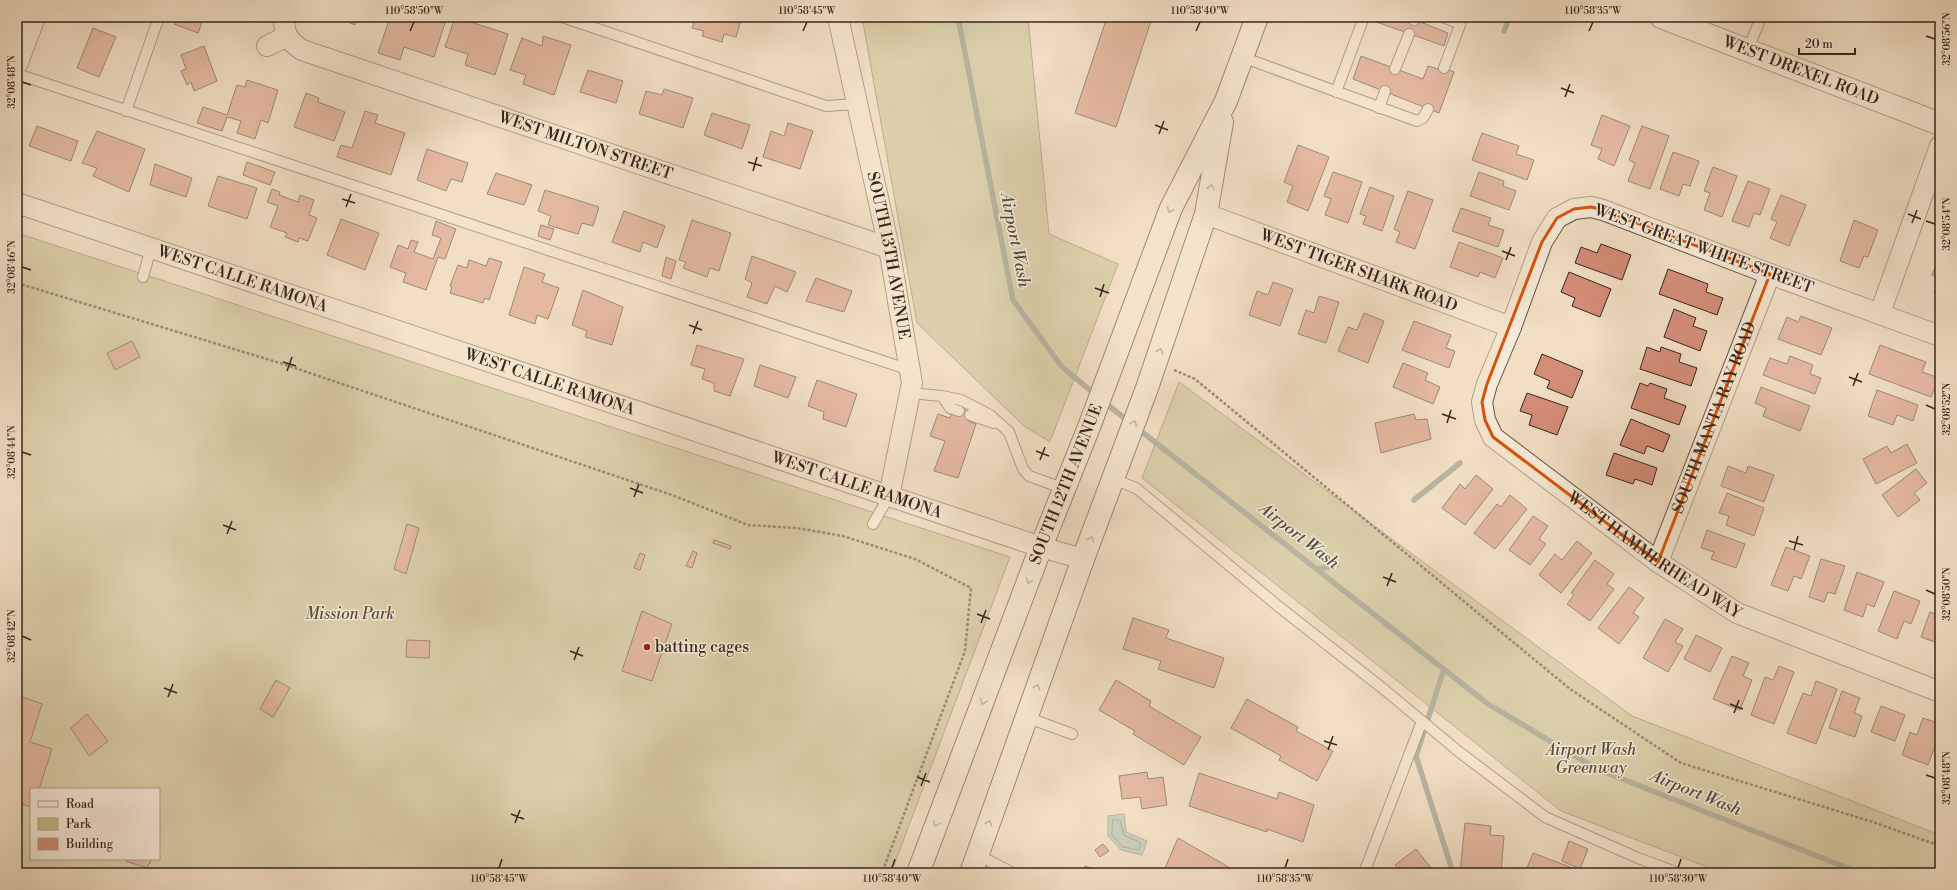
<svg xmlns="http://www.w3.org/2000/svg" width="1957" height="890" viewBox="0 0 1957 890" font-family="'Libre Bodoni',serif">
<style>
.green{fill:#c1bf8f;stroke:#7a7456;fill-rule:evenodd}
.water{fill:#9bbcb0;stroke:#728176}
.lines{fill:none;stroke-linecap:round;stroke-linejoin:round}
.shore{stroke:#687267;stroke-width:1}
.stream{stroke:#728176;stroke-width:5.5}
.building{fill:#d48d77;stroke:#34281e}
.service-casing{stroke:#635647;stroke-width:12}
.minor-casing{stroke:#635647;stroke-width:22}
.tertiary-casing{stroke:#635647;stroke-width:24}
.secondary-casing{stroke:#34281e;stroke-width:24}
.path{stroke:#34281e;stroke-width:2.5;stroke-dasharray:3 2;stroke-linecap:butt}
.service{stroke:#f6ead8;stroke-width:10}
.minor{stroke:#f6ead8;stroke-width:20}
.tertiary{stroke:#f6ead8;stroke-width:22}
.secondary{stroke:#f6ead8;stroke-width:22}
.oneway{stroke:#95897b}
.marked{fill:none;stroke:#d6540e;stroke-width:3;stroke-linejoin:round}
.ticks{fill:none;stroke:#34281e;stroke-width:1.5}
.poi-dot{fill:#8f2418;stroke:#f6ead8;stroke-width:1.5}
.labels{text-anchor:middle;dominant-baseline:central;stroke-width:3;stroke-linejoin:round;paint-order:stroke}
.street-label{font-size:16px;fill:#34281e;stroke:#f6ead8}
.park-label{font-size:16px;font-style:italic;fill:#574e3a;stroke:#f6ead8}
.poi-label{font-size:16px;fill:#34281e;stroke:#f6ead8;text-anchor:start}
.water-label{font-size:17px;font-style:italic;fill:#4e4d42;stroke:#f6ead8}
.neatline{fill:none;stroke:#34281e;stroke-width:1.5}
.ticks-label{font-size:10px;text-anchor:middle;fill:#34281e}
</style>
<rect width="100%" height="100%" fill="#f1dec3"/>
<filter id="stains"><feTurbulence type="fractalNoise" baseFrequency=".005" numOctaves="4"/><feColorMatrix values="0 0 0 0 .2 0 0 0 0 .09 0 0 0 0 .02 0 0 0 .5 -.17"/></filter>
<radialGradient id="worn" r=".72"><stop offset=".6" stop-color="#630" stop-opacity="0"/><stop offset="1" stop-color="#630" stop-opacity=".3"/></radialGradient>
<path class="green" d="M862,17H1028L1049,234L1118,264L1050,442L1024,426L917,323Z
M17,233L1010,557L891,873H17ZM31,789H159V859H31Z
M1179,382L1632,716L1940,835V873H1723L1561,811L1142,478Z"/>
<path class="water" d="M1124,814L1126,832L1147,841L1142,855L1121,850L1108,836V816Z"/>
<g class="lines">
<path class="shore" d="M1113,820H1120L1124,835L1141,843L1139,850L1123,847L1112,835Z"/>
<path class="stream" d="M958,17L1013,300L1062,367L1096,395
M1504,31L1510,17
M1103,401L1129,422
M1137,428L1488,704L1597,769L1860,873
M1414,500L1460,463
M1316,569L1336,566
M1444,669L1416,756L1453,873"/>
</g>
<path class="building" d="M177,17H204L198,33L174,24Z
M336,17H358L355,25Z
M390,17H447L434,57L404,47L400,60L378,53Z
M455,17L508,34L495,75L465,65L468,54L445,47Z
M700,17H742L736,37L724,34L722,42L702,36L704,31L692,28L695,20L698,21Z
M1107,17L1152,18L1116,127L1075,113Z
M1372,17H1408L1448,33L1444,46L1371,20Z
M93,28L116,37L99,77L77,68Z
M543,36L571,45L554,95L523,84L526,75L510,70L522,38L542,46Z
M204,46L217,81L194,91L191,82L187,85L181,71L186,69L181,55Z
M1361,56L1423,79L1428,66L1438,69L1439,66L1454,72L1439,113L1353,79Z
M588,70L623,81L616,103L580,92Z
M247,80L278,90L268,123L261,120L255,139L237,133L241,121L227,117L222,131L197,123L203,107L227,115L237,85L245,87Z
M664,89L693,98L683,128L639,114L646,91L662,95Z
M306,93L319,98L318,102L345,112L334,141L294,127Z
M365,111L378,115L375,123L405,133L391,175L337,157L341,145L352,148Z
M712,113L750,125L742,149L704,135Z
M1602,115L1630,126L1614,166L1598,159L1602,149L1591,145Z
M788,123L813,131L800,169L763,157L771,131L784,136Z
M37,126L78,141L71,161L29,146Z
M1642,126L1669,136L1650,189L1628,181L1635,163L1629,160Z
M97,131L145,149L129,192L93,176L97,168L82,163Z
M1482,133L1519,146L1516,154L1534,160L1527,180L1472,160Z
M1298,145L1329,157L1308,211L1287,202L1293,186L1284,182Z
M427,149L468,163L462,182L451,179L446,191L417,180Z
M1673,152L1699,161L1690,186L1683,184L1679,196L1660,189Z
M247,162L275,172L270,185L243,175Z
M155,164L192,178L186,197L150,185Z
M1713,167L1737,176L1722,217L1704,210L1710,193L1704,191Z
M1333,172L1362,182L1348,223L1325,215L1331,199L1324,196Z
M1479,172L1504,181L1503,186L1516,191L1509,210L1470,196Z
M496,173L532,185L524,205L487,194Z
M218,176L257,188L247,219L208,206Z
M1748,181L1770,189L1760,215L1754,213L1749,227L1732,221Z
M1370,187L1394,196L1382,231L1363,224L1366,216L1360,214Z
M272,189L280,192L279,195L298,202L300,195L314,200L309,215L317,218L308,241L299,238L298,242L285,237L287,233L270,227L278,206L267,202Z
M545,190L599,207L593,226L582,223L578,234L548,225L551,216L538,211Z
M1408,191L1433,200L1415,249L1396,242L1400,232L1394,229Z
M1781,195L1806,205L1789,246L1770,238L1777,222L1771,219Z
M1461,208L1491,218L1488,225L1504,230L1498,247L1452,231Z
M624,211L665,226L657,248L643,242L640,252L612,242Z
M341,219L379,233L365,270L327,255Z
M692,220L731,233L719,271L710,268L707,277L683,268L686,262L679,260Z
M1854,220L1878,230L1868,257L1864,256L1859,268L1840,261Z
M436,221L456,229L445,259L438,257L426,290L403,282L406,273L390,267L398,245L408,249L411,240L418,242L414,252L433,259L441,238L432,235Z
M541,225L554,229L550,240L538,236Z
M1459,242L1503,258L1495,278L1480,272L1478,277L1450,267Z
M1601,244L1631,255L1622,280L1575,263L1581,247L1597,253Z
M1940,255V294L1934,292L1940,278L1932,275Z
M752,256L796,272L787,292L775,286L767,304L747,297L752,283L745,279Z
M666,257L676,261L671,279L662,276Z
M489,258L502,262L489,300L485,298L483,303L450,293L452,287L450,286L458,265L467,268L469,260L486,266Z
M524,267L545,274L542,282L559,288L548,319L537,315L535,324L509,315Z
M1668,269L1708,284L1706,292L1723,298L1717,315L1659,294Z
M1569,272L1611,289L1600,317L1572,306L1575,298L1561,292Z
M816,278L852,291L844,312L806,301Z
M1273,282L1293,289L1280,326L1249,315L1257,291L1268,295Z
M583,290L623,307L612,345L585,337L587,331L572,325Z
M1319,296L1339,302L1326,343L1298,334L1306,310L1314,313Z
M1674,309L1696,318L1693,326L1707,331L1700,351L1664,337Z
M1364,313L1384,321L1368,363L1338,351L1348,327L1357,330Z
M1801,316L1832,328L1821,355L1778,339L1787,317L1798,322Z
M1414,321L1451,335L1446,348L1455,351L1449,368L1402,350Z
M132,341L140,357L115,370L107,353Z
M697,345L744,359L730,396L714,391V383L702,379L705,369L691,365Z
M1880,345L1926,362L1922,372L1939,378L1931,397L1869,374Z
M1647,347L1660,352L1661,347L1681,354L1679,362L1697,368L1691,386L1640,369Z
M1542,354L1583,371L1572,398L1547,388L1550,381L1534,374Z
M1790,356L1813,365L1810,374L1821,378L1815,394L1763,375L1770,358L1787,364Z
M1403,363L1428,373L1425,380L1440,387L1433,404L1393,387Z
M760,365L796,377L788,398L754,386Z
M817,380L857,394L846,427L823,419L824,412L808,406Z
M1640,383L1648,386L1650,383L1667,389L1664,398L1686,406L1679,425L1631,408Z
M1761,387L1810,406L1800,431L1763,416L1766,408L1755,403Z
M1877,390L1918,405L1913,421L1897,415L1893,425L1868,416Z
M1527,393L1568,407L1557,435L1529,425L1532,415L1520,411Z
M961,406L972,409L968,421L976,424L958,478L934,471L945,441L930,436L938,414L950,418L951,414L957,416Z
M1414,414L1416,420L1427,419L1431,439L1381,453L1375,423Z
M1631,419L1670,435L1663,452L1647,446L1644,454L1620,445Z
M1907,444L1917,463L1876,484L1863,459L1887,446L1891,453Z
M1614,453L1657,468L1652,485L1635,479L1633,484L1606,475Z
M1728,466L1746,473L1748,466L1774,475L1764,502L1721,486Z
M1916,469L1927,483L1914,493L1920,500L1898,517L1882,495Z
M1476,475L1493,489L1465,525L1442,508L1460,484L1465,489Z
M1727,493L1764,508L1754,536L1726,525L1729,516L1719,513Z
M1510,495L1527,509L1495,549L1474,533L1497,504L1501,507Z
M1533,516L1548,526L1539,539L1546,544L1530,565L1509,550Z
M407,524L419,528L406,574L394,569Z
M1707,530L1745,544L1736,568L1711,559L1714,552L1701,548Z
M714,540L731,546L730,549L713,543Z
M1577,541L1592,553L1561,593L1539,575L1555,554L1562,560Z
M1786,547L1810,556L1801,579L1794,576L1788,591L1771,585Z
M693,551L697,553L692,568L686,566Z
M640,553L645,555L640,570L634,568Z
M1821,559L1845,566L1835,594L1828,592L1824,602L1809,597Z
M1595,560L1614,574L1607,584L1614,589L1590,621L1567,604L1574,595L1571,593Z
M1857,572L1884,582L1874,607L1867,604L1863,617L1844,610Z
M1629,587L1644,598L1633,613L1639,617L1619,644L1598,628Z
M1894,591L1920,601L1911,624L1904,621L1897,639L1878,631Z
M642,611L672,624L652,681L622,671Z
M1930,612L1940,616V644L1921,637Z
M1133,618L1169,630L1166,638L1224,658L1214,688L1158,669L1161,661L1123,649Z
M1665,619L1683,629L1675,642L1683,646L1668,672L1643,658Z
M1696,635L1722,648L1710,672L1684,659Z
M407,640L430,641L429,658L406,657Z
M1732,656L1749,663L1743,676L1752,680L1740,710L1713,699Z
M1779,666L1794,672L1774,724L1751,715L1765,677L1773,680Z
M276,680L290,688L273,717L260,709Z
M1116,680L1151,701L1149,706L1201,737L1184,765L1133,734L1135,731L1099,710Z
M1816,681L1837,689L1816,744L1787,733L1803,693L1811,696Z
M1842,691L1860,698L1854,713L1862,716L1855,737L1829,728Z
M17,695L42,704L30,742L52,749L39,789H31V807L17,802Z
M1247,699L1298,727L1296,731L1333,751L1317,781L1279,760L1281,756L1231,728Z
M1881,706L1905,715L1895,741L1871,732Z
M87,714L108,741L89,756L71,728Z
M1923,718L1940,724V732L1928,765L1902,755L1910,732L1917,735Z
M1940,764V781L1935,779Z
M1147,772L1148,779L1163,777L1167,805L1142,809L1140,797L1122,799L1119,776Z
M1199,773L1277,799L1279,792L1314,805L1303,842L1267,829V832L1189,806Z
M1465,823L1491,826L1490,835L1504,836L1501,873H1460Z
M1178,838L1239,873H1174L1165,868Z
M1569,841L1588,849L1580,869L1562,861Z
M1103,844L1109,851L1100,857L1095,850Z
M1416,849L1435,873H1402L1395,865Z
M1533,853L1570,867L1568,873H1525Z
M127,859H152L147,868L126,861Z
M1085,866L1104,873H1083Z"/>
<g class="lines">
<defs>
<path id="service" d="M562,17L826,106L857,104
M1443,17L1460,24
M1414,20L1415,17
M1748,50L1761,17
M1242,57L1417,121L1423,118L1428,109
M1444,68L1460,25L1459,17
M1395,69L1409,34
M17,74L910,370
M1336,92L1364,17
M1379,108L1385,91
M126,111L159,17
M143,277L151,248
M910,393L942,396L961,400L990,415L1009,432L1023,469L1029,476L1065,489
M942,396L950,408L959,411
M970,415L994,423
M1113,479L1136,488L1278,606L1386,691L1458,751L1545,817L1638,858L1678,873
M873,524L889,496
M1026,717L1072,734
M978,855L1013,873
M1364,873L1422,721"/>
<g id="minor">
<path id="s1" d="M285,17C282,33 290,42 302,50L889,248"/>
<path id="s2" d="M838,17L889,248L912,383L889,496"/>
<path d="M267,46L287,36"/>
<path id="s3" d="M17,203L1041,547L1083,559"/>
<path id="s4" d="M1206,214L1511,327"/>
<path d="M1880,313L1940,146"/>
<path id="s5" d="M1940,336L1770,274L1603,210L1591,207L1574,209L1557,218L1542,242L1511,327L1487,384L1482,402L1485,420L1493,437L1658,562L1737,613L1940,692"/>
<path id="s6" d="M1658,562L1770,274"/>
</g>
<g id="tertiary">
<path id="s7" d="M1661,17L1940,124"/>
<path d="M17,62L34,17"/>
</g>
<g id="secondary">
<path id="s8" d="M918,873L1041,547L1089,427L1171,208L1226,101L1257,17"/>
<path d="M971,873L1083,559L1147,388L1206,214L1222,122"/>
</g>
</defs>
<use href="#service" class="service-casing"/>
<use href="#minor" class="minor-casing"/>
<use href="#tertiary" class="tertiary-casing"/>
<use href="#secondary" class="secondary-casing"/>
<path class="path" d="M17,283L283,364L672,495L748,525L797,528L843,536L915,559L971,588L965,651L882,873
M1174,370L1195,379L1570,689L1681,763L1873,822L1940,846"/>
<use href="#service" class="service"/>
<use href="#minor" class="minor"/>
<use href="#tertiary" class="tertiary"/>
<use href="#secondary" class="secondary"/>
</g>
<defs><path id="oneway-chevron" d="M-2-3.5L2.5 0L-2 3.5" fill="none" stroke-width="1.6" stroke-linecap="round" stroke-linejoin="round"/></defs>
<g class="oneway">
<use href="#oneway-chevron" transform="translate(1211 187) rotate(-80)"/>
<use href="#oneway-chevron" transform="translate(1170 210) rotate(113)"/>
<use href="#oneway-chevron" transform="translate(1160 351) rotate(-71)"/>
<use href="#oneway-chevron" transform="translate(1134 423) rotate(-70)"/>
<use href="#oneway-chevron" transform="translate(1091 539) rotate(-69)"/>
<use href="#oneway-chevron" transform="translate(1029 581) rotate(111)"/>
<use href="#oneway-chevron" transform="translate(1037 687) rotate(-70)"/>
<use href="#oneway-chevron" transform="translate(983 702) rotate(111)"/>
<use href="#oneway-chevron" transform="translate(989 823) rotate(-71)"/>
<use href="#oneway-chevron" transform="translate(936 824) rotate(111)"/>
</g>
<path d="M0 0H1957V890H0ZM1591,207L1603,210L1770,274L1658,562L1493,437L1485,420L1482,402L1487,384L1542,242L1557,218L1574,209Z" fill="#f1dec3" fill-opacity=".55" fill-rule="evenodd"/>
<path class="marked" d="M1591,207L1603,210L1770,274L1658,562L1493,437L1485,420L1482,402L1487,384L1542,242L1557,218L1574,209Z"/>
<path class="ticks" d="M410,31L414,22M803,31L807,22M1196,31L1200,22M1589,31L1593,22M1926,36L1935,39M22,82L31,85M1561,88L1574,93M1565,97L1570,84M1155,125L1168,130M1159,134L1164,121M748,162L762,166M753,171L757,157M342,199L355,203M346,207L351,194M1908,214L1921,219M1926,221L1935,224M1912,223L1917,210M1502,251L1515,256M1506,260L1511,247M22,267L31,270M1095,288L1109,293M1100,297L1104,284M689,325L702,330M693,334L698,321M283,362L296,366M287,371L292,357M1849,377L1862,382M1853,386L1858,373M1926,405L1935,409M1442,414L1456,419M1447,423L1451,410M1036,451L1049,456M22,452L31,455M1040,460L1045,447M630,488L643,493M634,497L639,484M223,525L236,530M227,534L232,521M1789,541L1803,545M1794,550L1798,536M1383,577L1396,582M1387,586L1392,573M1926,590L1935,594M977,614L990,619M981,623L986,610M22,636L31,640M570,651L583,656M574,660L579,647M164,688L177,693M168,697L173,684M1730,704L1743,709M1734,713L1739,700M1324,741L1337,745M1328,750L1333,736M1926,775L1935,778M917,777L930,782M921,786L926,773M511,814L524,819M515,823L520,810M499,868L502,859M892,868L895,859M1285,868L1288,859M1678,868L1681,859"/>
<circle class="poi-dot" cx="647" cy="647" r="4"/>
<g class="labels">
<g class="street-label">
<text stroke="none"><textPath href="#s7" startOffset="150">WEST DREXEL ROAD</textPath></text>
<text stroke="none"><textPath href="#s1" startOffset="339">WEST MILTON STREET</textPath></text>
<text transform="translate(1704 249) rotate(20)">WEST GREAT WHITE STREET</text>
<text stroke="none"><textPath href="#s2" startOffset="244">SOUTH 13TH AVENUE</textPath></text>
<text stroke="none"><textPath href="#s4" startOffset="163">WEST TIGER SHARK ROAD</textPath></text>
<text stroke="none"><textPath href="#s3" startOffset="238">WEST CALLE RAMONA</textPath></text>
<text stroke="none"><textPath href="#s3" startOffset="562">WEST CALLE RAMONA</textPath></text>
<text stroke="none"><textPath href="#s6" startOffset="155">SOUTH MANTA RAY ROAD</textPath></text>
<text stroke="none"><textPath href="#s8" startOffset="416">SOUTH 12TH AVENUE</textPath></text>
<text stroke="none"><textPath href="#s3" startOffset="886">WEST CALLE RAMONA</textPath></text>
<text stroke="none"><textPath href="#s5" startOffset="845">WEST HAMMERHEAD WAY</textPath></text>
</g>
<g class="park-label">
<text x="350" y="614">Mission Park</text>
<text x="1591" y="750">Airport Wash<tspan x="1591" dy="18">Greenway</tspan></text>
</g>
<g class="poi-label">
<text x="655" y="647">batting cages</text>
</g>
<g class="water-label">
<text transform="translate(1015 240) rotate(79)">Airport Wash</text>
<text transform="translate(1299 536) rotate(38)">Airport Wash</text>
<text transform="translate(1696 793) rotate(22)">Airport Wash</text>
</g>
</g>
<rect width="1957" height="890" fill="none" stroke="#f1dec3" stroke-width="44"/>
<rect x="30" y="788" width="130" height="72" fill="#f6ead8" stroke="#a89c8e"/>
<rect x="38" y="801" width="20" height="6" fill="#f6ead8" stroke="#a89c8e"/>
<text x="66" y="808" font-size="12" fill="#34281e">Road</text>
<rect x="38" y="818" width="20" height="12" fill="#c1bf8f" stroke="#a89c8e"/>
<text x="66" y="828" font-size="12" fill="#34281e">Park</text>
<rect x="38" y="838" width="20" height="12" fill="#d48d77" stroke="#a89c8e"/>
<text x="66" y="848" font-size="12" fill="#34281e">Building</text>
<path d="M1799 48v6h56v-6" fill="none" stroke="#34281e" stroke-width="2"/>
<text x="1805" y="48" font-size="12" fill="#34281e" stroke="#f6ead8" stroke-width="3" paint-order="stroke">20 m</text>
<rect x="22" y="22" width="1913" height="846" class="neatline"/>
<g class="ticks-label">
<text x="414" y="14">110°58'50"W</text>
<text x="807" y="14">110°58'45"W</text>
<text x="1200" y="14">110°58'40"W</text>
<text x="1593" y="14">110°58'35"W</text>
<text transform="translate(1946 39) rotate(-90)" y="4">32°08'56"N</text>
<text transform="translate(11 82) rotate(-90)" y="4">32°08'48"N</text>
<text transform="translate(1946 224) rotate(-90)" y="4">32°08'54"N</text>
<text transform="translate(11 267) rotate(-90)" y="4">32°08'46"N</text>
<text transform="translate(1946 409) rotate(-90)" y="4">32°08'52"N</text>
<text transform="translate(11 452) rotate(-90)" y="4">32°08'44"N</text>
<text transform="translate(1946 594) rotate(-90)" y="4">32°08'50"N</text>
<text transform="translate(11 636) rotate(-90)" y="4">32°08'42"N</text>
<text transform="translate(1946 778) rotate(-90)" y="4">32°08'48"N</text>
<text x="499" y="882">110°58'45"W</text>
<text x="892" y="882">110°58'40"W</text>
<text x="1285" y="882">110°58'35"W</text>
<text x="1678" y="882">110°58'30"W</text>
</g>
<rect width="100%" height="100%" filter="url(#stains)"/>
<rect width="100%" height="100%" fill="url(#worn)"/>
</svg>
